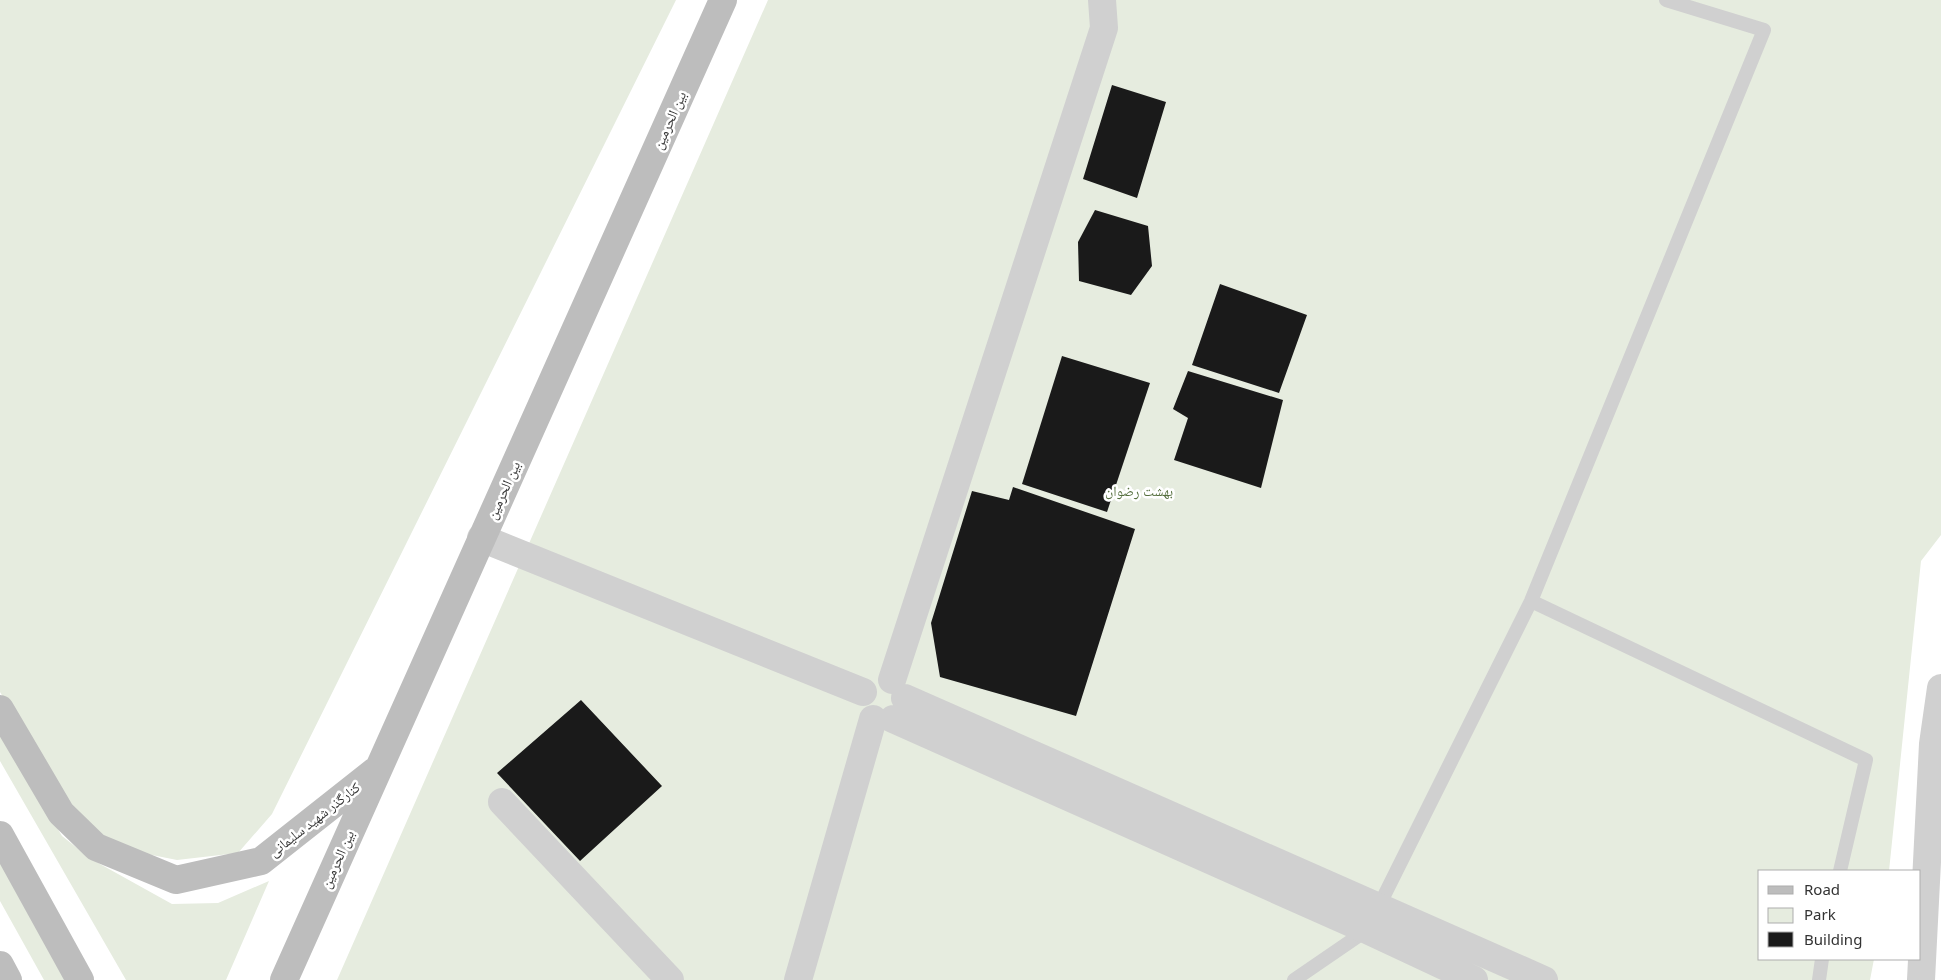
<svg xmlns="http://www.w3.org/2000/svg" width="1941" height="980" viewBox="0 0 1941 980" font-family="'Noto Sans','Noto Naskh Arabic',sans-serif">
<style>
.green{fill:#e6ecdf}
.building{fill:#1a1a1a}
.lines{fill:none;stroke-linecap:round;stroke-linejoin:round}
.lane{stroke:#d0d0d0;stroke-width:14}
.street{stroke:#d0d0d0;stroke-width:28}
.secondary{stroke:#bdbdbd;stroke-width:28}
.labels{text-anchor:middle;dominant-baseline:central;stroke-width:5;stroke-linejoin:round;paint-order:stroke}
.street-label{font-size:14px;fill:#333;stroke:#fff}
.park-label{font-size:14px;fill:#56703f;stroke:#fff}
</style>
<rect width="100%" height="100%" fill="#fff"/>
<path class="green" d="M0,0H676L272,814L238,853L177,860L137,852L98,837L68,809L0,692Z
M768,0H1941V535L1921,561L1889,871H1760V959H1874L1870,980H337Z
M0,732L62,836L91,859L172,904L218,903L269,881L226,980H126L0,761Z
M0,857L70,980H44L0,901Z"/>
<path class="building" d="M1112,85L1166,102L1137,198L1083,179Z
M1095,210L1148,226L1152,266L1131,295L1079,281L1078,242Z
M1220,284L1307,315L1279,393L1192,365Z
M1062,356L1150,383L1107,512L1022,484Z
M1188,371L1283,400L1261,488L1174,460L1188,418L1173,409Z
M1013,487L1135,529L1076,716L940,677L931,623L972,491L1009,500Z
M581,700L662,786L580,861L497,773Z"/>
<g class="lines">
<path class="lane" d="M1531,601L1866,760L1840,871
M1294,980L1367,930L1531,601L1764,30L1666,0
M1819,980L1822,959"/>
<path class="street" d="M481,538L863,692
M892,680L1104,28L1102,0
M905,698L1544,980
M893,719L1367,930L1474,980
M1933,744L1941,688
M502,802L670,980
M798,980L873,719
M1921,980L1933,744L1941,747"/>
<path class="secondary" d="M0,709L61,813L96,847L176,880L261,861L375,771
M0,835L80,980
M0,965L8,980
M284,980L723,0"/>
</g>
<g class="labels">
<g class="street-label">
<text transform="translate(669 120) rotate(-66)">بین الحرمین</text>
<text transform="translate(503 490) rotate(-66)">بین الحرمین</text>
<text transform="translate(314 819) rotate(-38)">کنارگذر شهید سلیمانی</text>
<text transform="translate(337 859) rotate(-66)">بین الحرمین</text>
</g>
<g class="park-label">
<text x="1139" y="490">بهشت رضوان</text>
</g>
</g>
<rect x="1758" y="870" width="162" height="90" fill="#ffffff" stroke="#adadad"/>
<rect x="1768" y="886" width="25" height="8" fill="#bdbdbd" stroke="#adadad"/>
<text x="1804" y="895" font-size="15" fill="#333333">Road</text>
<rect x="1768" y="908" width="25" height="15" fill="#e6ecdf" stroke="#adadad"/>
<text x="1804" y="920" font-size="15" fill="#333333">Park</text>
<rect x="1768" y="932" width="25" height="15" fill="#1a1a1a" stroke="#adadad"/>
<text x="1804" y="945" font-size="15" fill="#333333">Building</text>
</svg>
